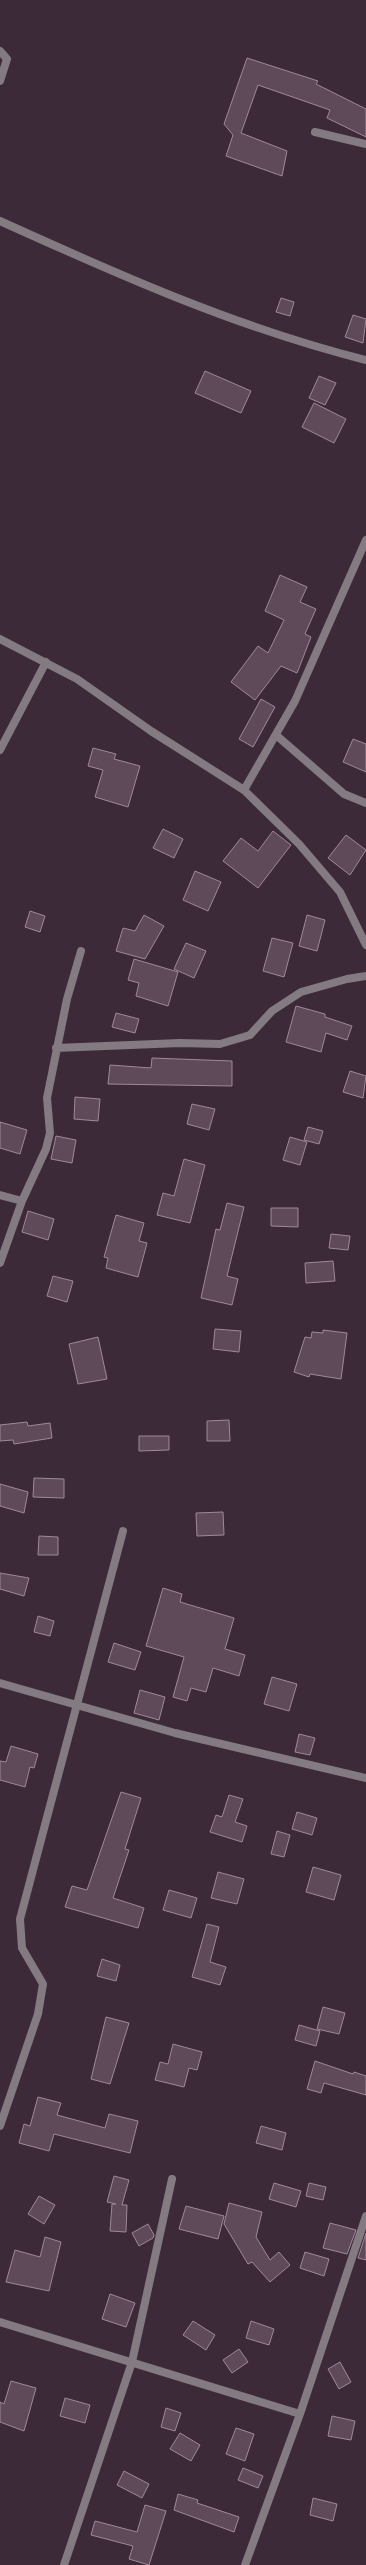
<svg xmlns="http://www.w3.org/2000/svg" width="366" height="2565" viewBox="0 0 366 2565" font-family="Merriweather,serif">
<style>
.building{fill:#5f4a5a;stroke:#a0889a}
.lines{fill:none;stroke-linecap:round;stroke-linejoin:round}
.street{stroke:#847a81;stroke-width:8}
</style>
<rect width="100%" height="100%" fill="#3d2a38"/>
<path class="building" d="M247,58L318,81L316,84L366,109V137L327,118L330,110L258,85L241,133L287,151L282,176L226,156L233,135L224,124Z
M281,298L294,302L290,316L276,312Z
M353,315L366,319L363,343L345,337Z
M205,371L251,391L241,413L195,393Z
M319,376L336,383L325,405L309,398Z
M314,403L346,419L334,443L302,427Z
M280,575L307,587L300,602L316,609L305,634L311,637L297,673L281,666L255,700L231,682L258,646L268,653L284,620L265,611Z
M261,699L275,707L253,747L239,739Z
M353,739L366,744V772L343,762Z
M93,748L116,754L114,759L140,766L128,807L95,797L103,770L88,766Z
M163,829L183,839L174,858L153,848Z
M273,831L291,845L258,888L223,861L241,838L258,851Z
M346,835L366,850L350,875L328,858Z
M195,871L221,882L208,911L183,900Z
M30,911L45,916L40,932L25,927Z
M144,915L164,926L145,959L116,951L123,928L135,931Z
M307,915L325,920L317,951L299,946Z
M272,938L293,943L284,977L263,971Z
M186,943L206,951L194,978L174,969Z
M134,959L178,972L168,1006L136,996L139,983L128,980Z
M296,1006L325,1014V1017L352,1026L347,1040L326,1033L321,1052L286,1042Z
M116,1013L139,1019L135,1033L112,1027Z
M152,1058L232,1061V1086L108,1084L110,1065L151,1068Z
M350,1071L366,1076L363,1098L343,1092Z
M75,1097L100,1099L98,1121L74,1119Z
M192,1104L215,1109L209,1130L187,1124Z
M0,1122L27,1130L20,1154L0,1148Z
M308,1127L323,1131L319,1144L304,1140Z
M56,1136L76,1140L72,1163L51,1159Z
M290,1137L307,1142L300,1165L283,1160Z
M184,1159L205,1165L190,1223L157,1215L163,1193L174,1196Z
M227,1203L244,1207L227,1276L238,1279L232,1305L201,1298L216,1229L220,1230Z
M271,1208H298V1227L271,1226Z
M28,1211L54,1219L48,1240L22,1232Z
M116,1215L144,1223L139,1241L147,1243L138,1277L106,1268L108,1258L104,1257Z
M331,1234L350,1236L348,1250L329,1248Z
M333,1261L335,1281L306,1283L305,1263Z
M53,1276L73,1281L67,1302L47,1296Z
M215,1329L241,1331L239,1352L213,1349Z
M323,1330L347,1333L341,1379L310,1374L309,1377L294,1372L305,1337L311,1338L312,1332L323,1333Z
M98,1337L107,1379L78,1384L69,1344Z
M229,1420L230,1441H207V1421Z
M27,1422L28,1426L50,1423L52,1438L14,1444L13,1440L0,1441V1425Z
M139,1436H169V1450L139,1451Z
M34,1478L64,1479V1498L33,1497Z
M0,1484L28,1492L24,1513L0,1506Z
M223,1512L224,1535L197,1536L196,1513Z
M39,1536L58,1537V1555H38Z
M0,1573L29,1578L24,1596L0,1589Z
M163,1588L182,1594L180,1602L234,1618L225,1649L245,1655L239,1676L213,1668L206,1692L191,1688L187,1701L173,1697L184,1657L146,1646Z
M38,1616L54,1621L50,1636L34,1632Z
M114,1643L141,1652L135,1670L108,1662Z
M272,1677L297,1684L289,1711L264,1704Z
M140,1690L165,1697L159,1720L134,1713Z
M299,1734L315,1738L310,1755L295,1752Z
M11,1746L38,1754L34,1768L30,1767L25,1787L0,1780V1761L6,1762Z
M121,1792L141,1798L125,1849L129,1850L113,1898L144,1908L138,1928L65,1907L72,1886L87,1890Z
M229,1795L243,1799L235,1822L247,1826L242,1842L210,1832L216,1815L222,1817Z
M297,1812L317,1818L312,1835L292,1829Z
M277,1831L290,1835L284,1857L271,1854Z
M313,1867L341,1875L334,1900L306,1892Z
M218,1872L244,1879L237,1904L211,1898Z
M169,1890L197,1898L191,1918L163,1910Z
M207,1924L219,1927L210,1962L226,1967L220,1985L192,1977Z
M102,1959L120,1965L116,1981L97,1976Z
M323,2007L345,2013L339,2034L317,2029Z
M106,2017L129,2023L110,2084L91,2079Z
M299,2025L320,2031L316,2046L295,2040Z
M173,2044L202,2052L197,2070L189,2068L184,2087L155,2080L160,2062L168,2064Z
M315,2061L353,2074L354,2072L366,2076V2095L324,2083L321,2093L307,2089Z
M38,2097L61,2103L57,2115L105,2128L109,2114L138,2121L130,2153L54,2134L49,2151L19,2143L24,2124L30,2126Z
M261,2126L286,2133L282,2150L256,2143Z
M114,2176L129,2180L122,2205H127L126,2232L110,2231L112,2204H116L107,2202Z
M274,2183L301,2191L296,2207L269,2199Z
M309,2183L326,2187L323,2200L306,2196Z
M39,2196L55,2205L44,2224L28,2214Z
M229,2203L262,2212L256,2237L270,2260L279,2252L290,2265L270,2282L252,2262L248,2264L224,2224Z
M186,2206L224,2216L218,2239L179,2229Z
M330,2223L356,2230L347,2254L323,2248Z
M148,2224L154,2235L153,2238L139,2246L132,2233Z
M366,2233V2260L358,2258Z
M45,2237L61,2242L49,2291L6,2282L15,2250L40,2257Z
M305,2252L329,2259L324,2276L300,2268Z
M110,2294L135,2303L126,2327L102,2319Z
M193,2321L215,2335L206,2350L183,2335Z
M251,2321L274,2329L269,2345L246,2338Z
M239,2349L248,2362L232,2373L223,2360Z
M340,2362L351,2382L339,2389L328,2369Z
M11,2381L36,2388L24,2431L0,2422V2402L4,2404Z
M65,2398L90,2405L85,2423L60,2416Z
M166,2408L181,2413L175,2431L161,2427Z
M332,2416L355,2421L351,2440L328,2436Z
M236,2428L254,2434L245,2461L226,2454Z
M180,2433L200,2445L191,2461L170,2449Z
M243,2468L263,2476L258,2488L238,2480Z
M124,2471L149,2484L142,2498L117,2485Z
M178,2494L198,2500L197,2503L239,2517L234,2532L174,2510Z
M313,2498L337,2504L333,2521L310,2515Z
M145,2505L166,2511L149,2565L129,2559L133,2546L91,2535L95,2521L137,2532Z"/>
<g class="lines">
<path class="street" d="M0,51L7,59L0,81
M315,132L366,144
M0,221C119,275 238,328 366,360
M0,639L77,679L151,731L244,790L299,844L340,892L366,945
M276,735L344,794L366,803
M0,750L46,662
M244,790L295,701L366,540
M56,1048L180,1043L220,1044L250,1035L272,1011L301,992L347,979L366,976
M0,1195L22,1201
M0,1263L22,1201L46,1149L50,1133L47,1098L67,999L81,951
M0,1683L175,1733L366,1778
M0,2126L38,2014L43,1984L22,1948L20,1919L123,1531
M0,2322L300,2414
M64,2565L132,2362L172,2179
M245,2565L300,2414L366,2216"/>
</g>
</svg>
